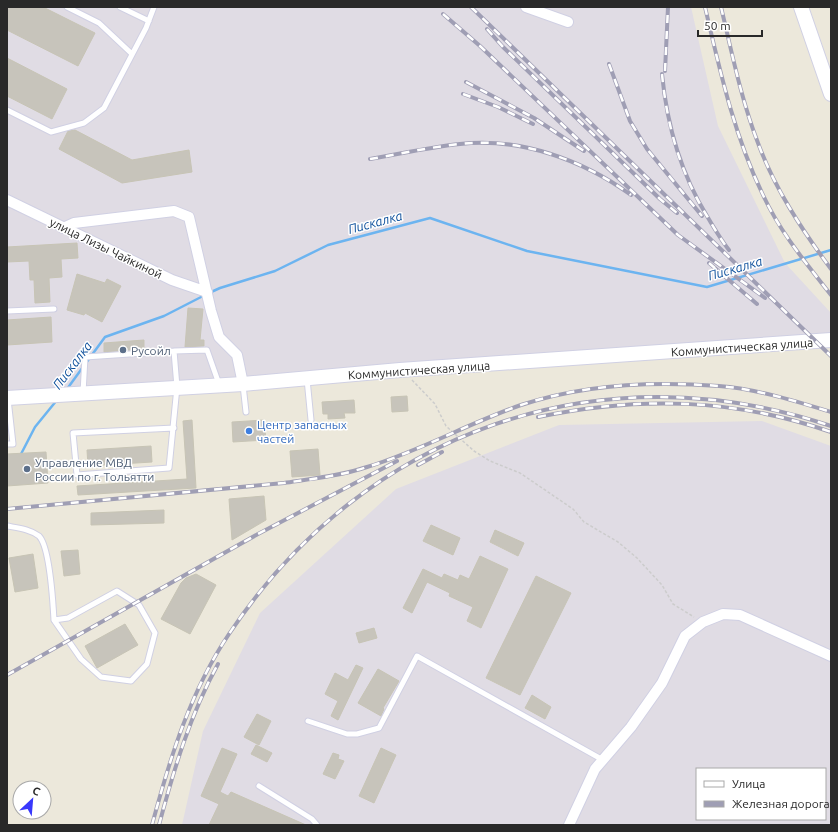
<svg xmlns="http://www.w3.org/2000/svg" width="838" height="832" viewBox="0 0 838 832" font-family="Ubuntu,sans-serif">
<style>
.industrial{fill:#e0dce4;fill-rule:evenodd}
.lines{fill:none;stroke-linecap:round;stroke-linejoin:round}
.stream{stroke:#6cb4f0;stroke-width:2.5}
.building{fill:#c7c4bb;stroke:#c7c4b5}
.service-casing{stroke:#d0d0e3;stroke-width:7}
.minor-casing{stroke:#d0d0e3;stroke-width:12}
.secondary-casing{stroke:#d0d0e3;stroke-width:16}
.path{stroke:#ccc;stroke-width:1.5;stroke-dasharray:3 2;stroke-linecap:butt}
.service{stroke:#fff;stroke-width:5}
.minor{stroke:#fff;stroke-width:10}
.secondary{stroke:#fff;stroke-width:14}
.rail-casing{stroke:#9f9eb4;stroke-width:4}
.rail{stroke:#fff;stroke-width:2.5;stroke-dasharray:8;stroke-linecap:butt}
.service-dot{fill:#5c6f8a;stroke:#fff;stroke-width:1.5}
.shop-dot{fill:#3f7fe0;stroke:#fff;stroke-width:1.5}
.labels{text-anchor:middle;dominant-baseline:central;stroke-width:3;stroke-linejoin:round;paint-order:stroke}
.street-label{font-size:12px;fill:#292929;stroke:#fff}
.service-label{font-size:12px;fill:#4e5e75;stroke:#fff;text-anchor:start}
.shop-label{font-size:12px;fill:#366cbe;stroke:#fff;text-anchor:start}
.water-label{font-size:13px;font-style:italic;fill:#0b4e9b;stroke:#fff}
</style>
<rect width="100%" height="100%" fill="#ece8db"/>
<path class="industrial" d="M7,7H691L718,126L785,263L831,313V339L7,395Z
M762,421L831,446V825H182L203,731L260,613L396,489L559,425ZM697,769H825V819H697Z"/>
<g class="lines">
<path class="stream" d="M209,293L220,288L275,271L328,245L430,218L527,251L707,287L831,250
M86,363L105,337L164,316L205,295
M67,389L83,367
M20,456L35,427L57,400"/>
</g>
<path class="building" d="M7,7H43L95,33L78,66L7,30Z
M7,58L67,89L52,119L7,96Z
M75,130L132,160L189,150L192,172L122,183L59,149L68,131Z
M77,243L78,258L61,259L62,277L49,278L50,302L35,303L34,280H30L29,261L7,262V247Z
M77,274L105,283L107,279L121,286L102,322L85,313L84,315L67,310Z
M188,308L203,309L200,340H204V346L185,347Z
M51,317L52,342L7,345V320Z
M144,340V349L104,352V343Z
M407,396L408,411L392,412L391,397Z
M354,400L355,413H344L345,418L328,419V414H323L322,402Z
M192,420L196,488L78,495L77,486L187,479L183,421Z
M264,420L266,440L233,442L232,422Z
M151,446L152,462L88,466L87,450Z
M318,449L320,475L292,477L290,451Z
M46,452L48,483L7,486V454Z
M264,496L266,520L232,540L229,499Z
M164,510V523L91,525V513Z
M431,525L460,538L453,555L423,541Z
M495,530L524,543L518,556L490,542Z
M78,550L80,574L64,576L61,551Z
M33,554L38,588L15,592L9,558Z
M480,556L508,569L481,628L467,621L473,607L449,596L450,593L427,582L412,613L403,608L423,569L442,578L444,574L458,580L460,575L469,579Z
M196,574L216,585L190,634L161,619L181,583L186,578Z
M536,576L571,593L520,695L486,678Z
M125,624L138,645L97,668L85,646Z
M374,628L377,638L359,643L356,633Z
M356,665L363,668L338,720L331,716L338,701L325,694L335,673L348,680Z
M378,669L399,681L383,708L384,709L381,716L358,703Z
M532,695L551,707L545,719L525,708Z
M257,714L271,721L259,745L244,737Z
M256,745L272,753L267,762L251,754Z
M222,748L237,754L220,792L228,796L231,792L306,825H209L219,804L201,796Z
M381,748L396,755L374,803L359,796Z
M333,753L339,755L338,759L344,761L335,779L323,774Z"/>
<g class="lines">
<defs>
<path id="service" d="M67,7L99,23L132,54
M120,7L149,21
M7,110L51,132L84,123L104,108L146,28L154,7
M7,311L54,309
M307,379L311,420
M243,385L246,412
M83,393L85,357L174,351
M174,428L73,433L77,475L169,468L177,387L174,351L207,350L219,384
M7,444H13L8,399
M7,526C18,528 30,529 39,536C50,547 53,603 54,620L68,618L117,591L139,605L155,633L147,664L131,681L101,677L81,659L54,620
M308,721L347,734H357L379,728L417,656L603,760
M259,786L312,819L317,825"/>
<path id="minor" d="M526,7L568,22
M7,200L172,280L207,292
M63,228L74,223L174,211L189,217L211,311L219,337L237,355L243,384
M569,825L595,769L631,727L662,683L685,636L703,622L723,614L740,615L831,656"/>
<path id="secondary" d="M801,7L831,94
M7,398L243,384L400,370L831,340"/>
</defs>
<use href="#service" class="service-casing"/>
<use href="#minor" class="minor-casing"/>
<use href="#secondary" class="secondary-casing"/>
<path class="path" d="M412,380L435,404L446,426L474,451L490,461L520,473L573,509L584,522L618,542L637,558L662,585L673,604L694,617"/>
<use href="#service" class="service"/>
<use href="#minor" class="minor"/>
<use href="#secondary" class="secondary"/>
<defs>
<path id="rail" d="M471,7L831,356
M705,7C720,71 734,135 763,195C780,232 806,263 831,295
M721,7C732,53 741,99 758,143C775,189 802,230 831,269
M443,14L480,46L678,235L765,298
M487,29L503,47L660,199L677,213
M609,64L630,121L647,149L702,216
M665,71L668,7
M662,74C667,126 680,172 707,216C714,228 721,240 729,250
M466,82L534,118L584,151
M463,94L498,107L533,124
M370,159C400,154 430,147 460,144C520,137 583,160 631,195
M709,263L757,304
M538,417C639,396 733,398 831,432
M418,465L442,452
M7,509L284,483C311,479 340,476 367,467C420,451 469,423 521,405C584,384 654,381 719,386C757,389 795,401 831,412
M7,675L258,534L397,461
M152,825C170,758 190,692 229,634C364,431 600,348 831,426
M159,825C174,769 190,715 218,664"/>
</defs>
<use href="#rail" class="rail-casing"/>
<use href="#rail" class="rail"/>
</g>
<g class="service-dot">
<circle cx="123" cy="350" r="4"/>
<circle cx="27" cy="469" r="4"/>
</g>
<circle class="shop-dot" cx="249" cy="431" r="4"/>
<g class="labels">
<g class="street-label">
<text transform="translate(106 248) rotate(26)">улица Лизы Чайкиной</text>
<text transform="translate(742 347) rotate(-4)">Коммунистическая улица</text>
<text transform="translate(419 370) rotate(-4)">Коммунистическая улица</text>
</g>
<g class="service-label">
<text x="131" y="350">Русойл</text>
<text x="35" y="462">Управление МВД<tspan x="35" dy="14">России по г. Тольятти</tspan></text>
</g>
<g class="shop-label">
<text x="257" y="424">Центр запасных<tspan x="257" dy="14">частей</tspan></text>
</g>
<g class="water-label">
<text transform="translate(375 222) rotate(-15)">Пискалка</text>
<text transform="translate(735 268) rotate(-16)">Пискалка</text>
<text transform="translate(72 365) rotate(-53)">Пискалка</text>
</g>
</g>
<rect width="838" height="832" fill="none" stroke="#292929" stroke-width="16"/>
<rect x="696" y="768" width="130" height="52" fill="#ffffff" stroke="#a9a9a9"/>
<rect x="704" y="781" width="20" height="6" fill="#ffffff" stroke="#a9a9a9"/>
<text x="732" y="788" font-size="12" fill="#292929">Улица</text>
<rect x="704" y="801" width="20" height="6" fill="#9f9eb4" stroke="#a9a9a9"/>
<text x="732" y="808" font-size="12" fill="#292929">Железная дорога</text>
<g transform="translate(32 800) rotate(26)"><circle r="19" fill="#ffffff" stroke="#a9a9a9"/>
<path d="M0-3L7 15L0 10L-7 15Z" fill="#3938fc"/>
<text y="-6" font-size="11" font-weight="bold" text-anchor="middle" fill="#292929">С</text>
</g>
<path d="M698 30v6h64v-6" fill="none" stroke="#292929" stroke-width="2"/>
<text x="704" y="30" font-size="12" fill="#292929" stroke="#ffffff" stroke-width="3" paint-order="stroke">50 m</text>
</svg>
